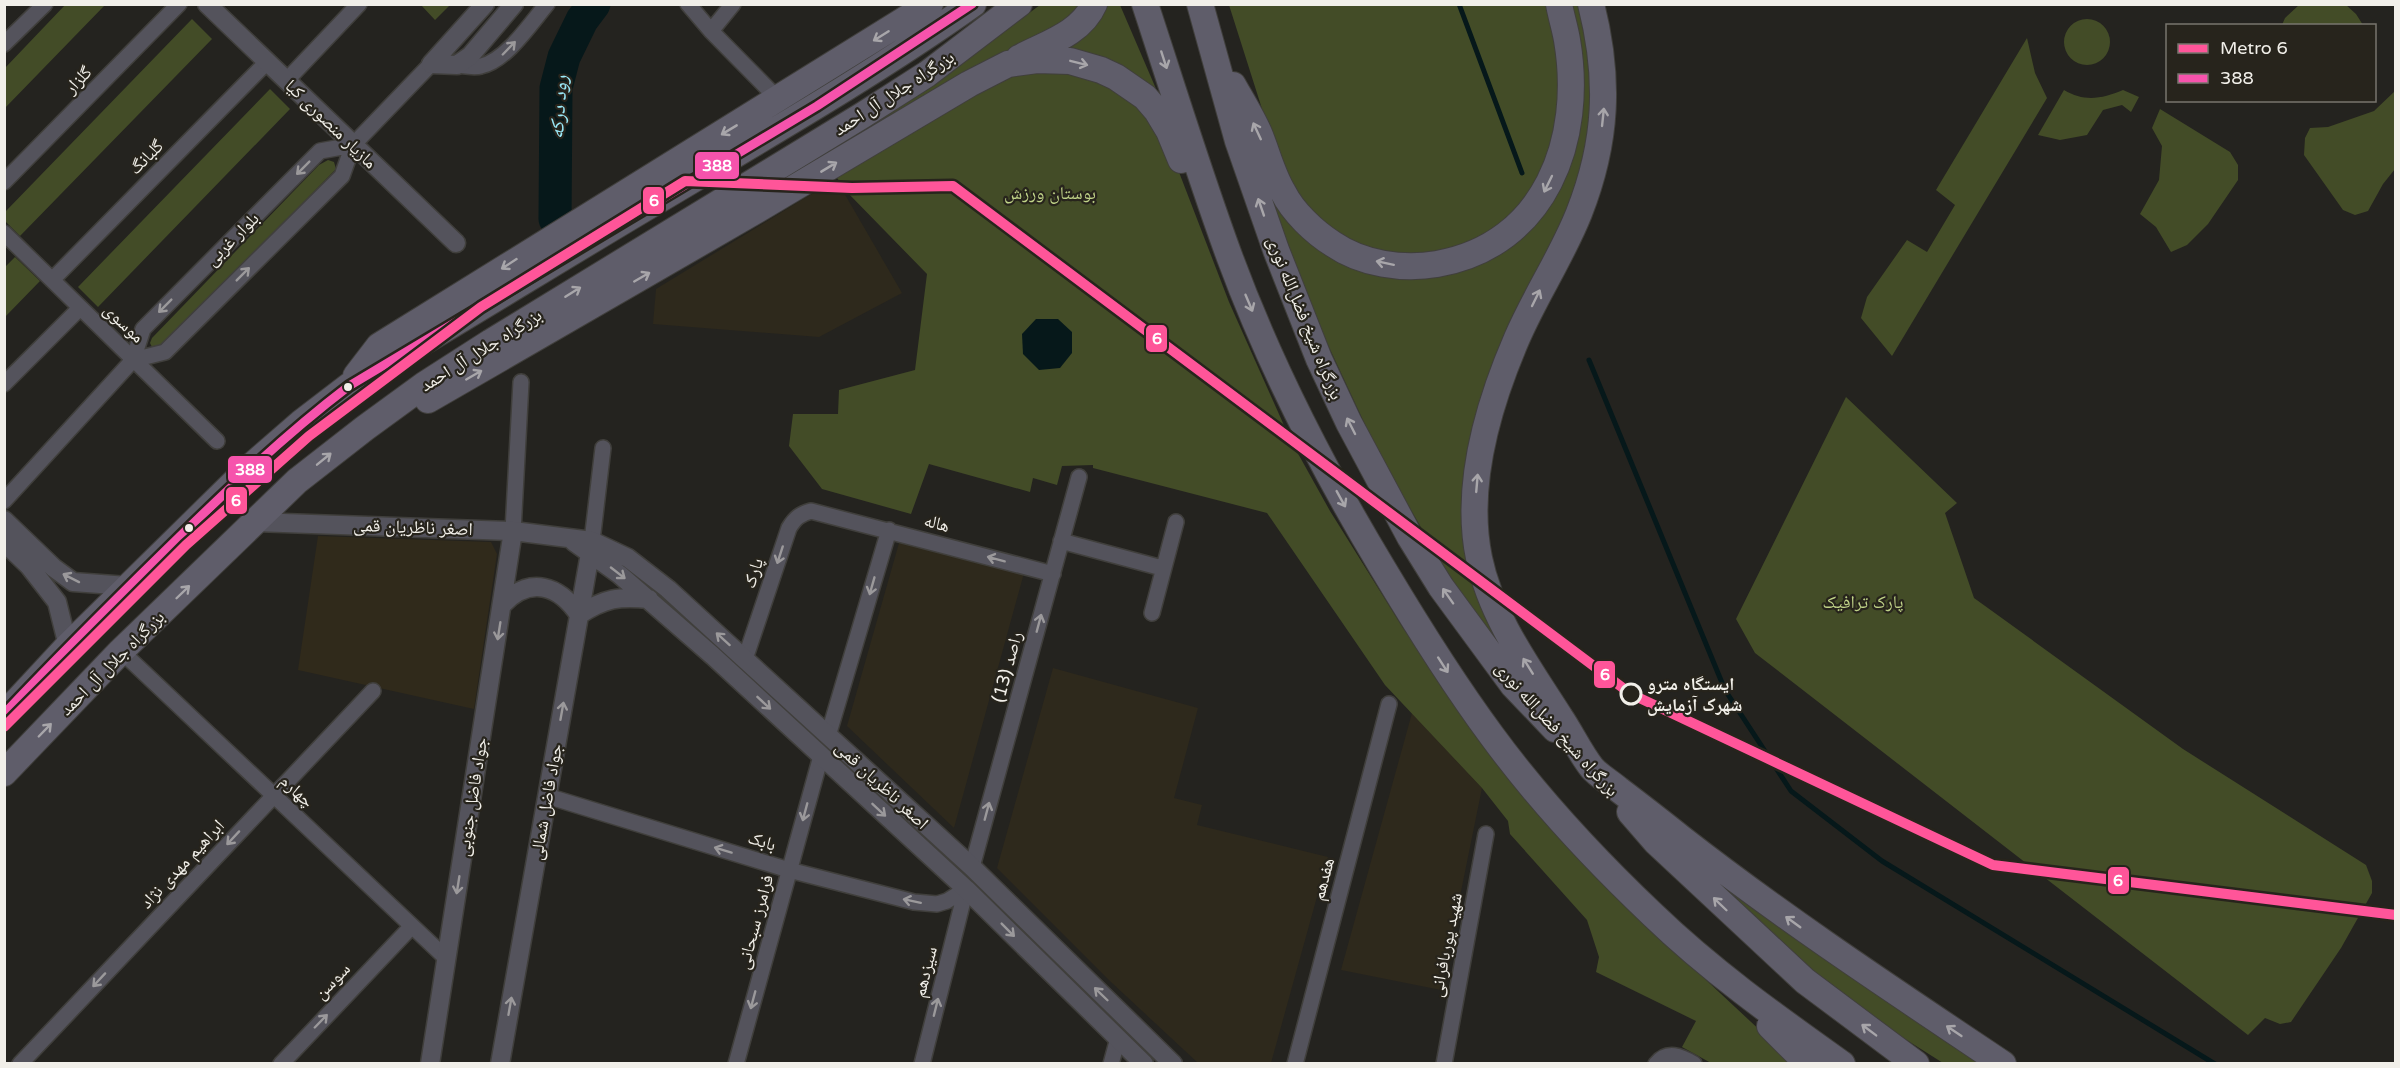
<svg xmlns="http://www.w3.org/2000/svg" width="2400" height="1068" viewBox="0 0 2400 1068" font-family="'Varela Round','Noto Naskh Arabic',sans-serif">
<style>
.commercial{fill:#302a1b}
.built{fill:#2e291c}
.green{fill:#434c27}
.water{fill:#06181a}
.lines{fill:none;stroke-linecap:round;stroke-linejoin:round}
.stream{stroke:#06181a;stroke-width:5}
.river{stroke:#06181a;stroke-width:33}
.minor-casing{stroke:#403f3c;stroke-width:18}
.tertiary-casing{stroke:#403f3c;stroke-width:21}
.trunk-casing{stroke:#403f3c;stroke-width:28}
.minor{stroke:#54535c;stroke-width:15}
.tertiary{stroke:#54535c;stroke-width:18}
.trunk{stroke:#5f5d6a;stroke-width:26}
.bus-1-casing{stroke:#27241c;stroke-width:14}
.bus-1{stroke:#f653ac;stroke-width:9}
.metro-1-casing{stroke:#27241c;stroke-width:15}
.metro-1{stroke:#f59;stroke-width:10}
.oneway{stroke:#a8a6aa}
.oneway2{stroke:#9b999b}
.bus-dot{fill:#f1efe9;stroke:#27241c;stroke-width:2}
.stop-dot{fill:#27241c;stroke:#f1efe9;stroke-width:3}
.labels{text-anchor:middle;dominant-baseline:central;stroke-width:4.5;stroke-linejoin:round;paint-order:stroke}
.street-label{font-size:18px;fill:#f1efe9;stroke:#27241c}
.park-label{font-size:18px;fill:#c0d388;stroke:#27241c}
.stop-label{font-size:18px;font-weight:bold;fill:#f1efe9;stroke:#27241c;text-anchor:start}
.water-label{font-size:20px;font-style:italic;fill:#9ae9f8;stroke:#27241c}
.line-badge{stroke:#27241c;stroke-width:2}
.badge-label{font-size:16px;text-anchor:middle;font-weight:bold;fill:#fff}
</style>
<rect width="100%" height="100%" fill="#24231f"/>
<path class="commercial" d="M318,536L491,542L497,554L474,709L298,670Z"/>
<path class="built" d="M836,179L902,293L819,337L653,324L656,289Z
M899,543L1024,573L954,828L847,726Z
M1053,668L1198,708L1174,798L1202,805L1197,825L1328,857L1271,1063H1198L1111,982L997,868Z
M1412,713L1482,788L1441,990L1341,970Z"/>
<path class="green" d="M66,4L105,5L5,108V68Z
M421,5H450L435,20Z
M1040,5H1089L1085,12L483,358L967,59Z
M1101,5H1120L1169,119L1055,47Z
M1229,5H1548L1552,18L1561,94L1555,139L1533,193L1493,233L1425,257L1393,255L1362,247L1333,233L1305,210L1277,156Z
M1568,5H1583L1594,71L1584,175L1468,477L1524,676L1468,604L1439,559L1395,482L1368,431L1321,330L1269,195L1292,221L1425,274L1555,193Z
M2299,5H2346L2356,14L2363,25H2282L2285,18Z
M2064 42a23 23 0 1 1 46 0a23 23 0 1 1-46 0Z
M192,19L212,39L20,236L5,221V212Z
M2027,38L2035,73L2047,98L1892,356L1861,318L1867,297L1907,240L1927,252L1955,205L1936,190Z
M1049,65L1122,86L1167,141L1229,302L1291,441L1330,511L1403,628L1502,765L1675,951L1795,1063H1711L1682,1047L1696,1021L1596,972L1599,957L1587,920L1510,834L1508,821L1482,788L1385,685L1267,513L1093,468V465L1062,466L1057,485L1033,478L1030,492L929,464L911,514L822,489L789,446L793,414H838L839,390L915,370L927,274L846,191L835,175L984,83Z
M270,89L290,109L98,307L78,287Z
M2064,90C2084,102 2102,99 2123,90L2139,97L2131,112L2122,105L2103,110L2087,135L2060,140L2038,135Z
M2395,91V169L2383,184L2368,211L2355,215L2343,210L2304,155L2305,138L2310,128L2328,127L2374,111Z
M2160,109L2230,152L2238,165V180L2208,224L2187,245L2171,252L2156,227L2140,214L2159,180L2162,146L2152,128Z
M328,160L334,162L336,169L163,346L152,347L150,343L152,338L319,165Z
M15,257L40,281L5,317V267Z
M1846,397L1957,503L1945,513L1974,598L2183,749L2366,865L2372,881V893L2341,948L2291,1022L2280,1024L2265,1018L2248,1035L1755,653L1736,619Z
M1727,888L1988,1063H1943L1845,1001L1779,944Z"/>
<path class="water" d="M1036,319H1058L1072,332V353L1060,368L1039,370L1023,354L1022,334Z"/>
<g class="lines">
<path class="stream" d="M1459,4L1522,173
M1589,360L1725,690L1791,791L1882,861L2215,1064"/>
<path class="river" d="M555,219L556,88L564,57L582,20L594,4"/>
<defs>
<path id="minor" d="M688,4L711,31L779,100
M711,31L733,4
M4,44L45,4
M457,65C465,66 474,68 481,66C506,61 531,23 547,4
M286,81L359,4
M4,182L179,4
M4,233L217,441
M52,280L267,62
M133,360L165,352L342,176L353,145L431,64
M4,384L80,308
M4,501L133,360L143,329L320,151L353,145
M513,531L521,382
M592,541L603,448
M1061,541L1162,568
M1152,613L1176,522
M121,651L447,959
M745,659L789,528C795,518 800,514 811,511L1053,574
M828,736L889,530
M547,796L789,870L914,902L937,904L947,901L966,889
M972,867L1079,477
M20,1064L373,691
M281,1064L412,926
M736,1064L821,756
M922,1064L966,889
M1111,1064L1118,1038
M1295,1064L1389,704
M1444,1064L1486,834
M1656,1064C1667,1050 1681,1056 1694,1064"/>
<path id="tertiary" d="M207,4L456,243
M431,64L457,65L470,56L514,4
M431,64L485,4
M4,520L54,568L73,582L128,586
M255,522L513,531L592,541L628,558L668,589L972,867L1173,1064
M4,542L29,566L57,602L68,646
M574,542L620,575L713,656L966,889L1144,1064
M503,604C530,576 559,585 579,615C605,598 619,596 649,599
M430,1064L513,531
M500,1064L592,542"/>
<path id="trunk" d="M1145,4C1173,89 1199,174 1230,258C1270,366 1323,469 1382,567C1416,624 1452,682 1492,736C1539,800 1595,860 1653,915C1711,971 1776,1017 1842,1064
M1200,4L1238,141L1276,250L1319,359L1349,423L1410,537L1441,587L1513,685L1555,729
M1591,4C1610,79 1607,142 1579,213C1562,256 1535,296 1517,338C1488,405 1464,485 1479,558C1491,617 1529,668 1560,717C1571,733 1580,753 1592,768C1599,776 1610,782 1618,789C1639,805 1660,821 1681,838C1785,919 1894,991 2003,1064
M1019,58C1045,44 1081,34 1094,4
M1233,85C1242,101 1252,117 1259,133C1267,152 1272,174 1283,192C1293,212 1314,232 1333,244C1362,264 1403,270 1437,264C1546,245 1584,139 1567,40C1565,28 1561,16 1559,4
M356,376L379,346L930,4
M428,400L757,210L969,84L1008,64L1037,60L1070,61L1101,70L1116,77L1145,97L1157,111L1169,131L1181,160
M4,715L68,646L248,469L302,422L349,386C452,326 554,262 657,201C764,137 871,76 973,4
M4,773L121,651L297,481L365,428L424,385L491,342L863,115L927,74L1019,4
M1630,812L1656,842L1805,981L1916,1064
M1770,1026L1808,1064"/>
</defs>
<use href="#minor" class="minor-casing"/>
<use href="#tertiary" class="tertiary-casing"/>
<use href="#trunk" class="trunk-casing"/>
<use href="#minor" class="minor"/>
<use href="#tertiary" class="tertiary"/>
<use href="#trunk" class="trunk"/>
<defs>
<path id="bus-1" d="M4,714C56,659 108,607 162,554C222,495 282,437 349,386L817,106L972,4"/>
</defs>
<use href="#bus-1" class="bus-1-casing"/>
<use href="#bus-1" class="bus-1"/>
<defs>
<path id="metro-1" d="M4,727L186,545L309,436L481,307L685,181L852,188L953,186L1631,694L1993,865L2396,915"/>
</defs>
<use href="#metro-1" class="metro-1-casing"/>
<use href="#metro-1" class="metro-1"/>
</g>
<defs><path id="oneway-shaft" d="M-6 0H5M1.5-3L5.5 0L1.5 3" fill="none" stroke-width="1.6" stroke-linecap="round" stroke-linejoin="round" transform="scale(1.5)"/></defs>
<g class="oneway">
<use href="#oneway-shaft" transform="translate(881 36) rotate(148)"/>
<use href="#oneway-shaft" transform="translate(1164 60) rotate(72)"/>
<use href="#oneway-shaft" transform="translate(1079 63) rotate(14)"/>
<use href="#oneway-shaft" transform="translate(1603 117) rotate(-84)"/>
<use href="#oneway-shaft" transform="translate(729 130) rotate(149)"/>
<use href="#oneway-shaft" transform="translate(1257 131) rotate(-115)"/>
<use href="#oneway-shaft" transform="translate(829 167) rotate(-31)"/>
<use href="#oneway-shaft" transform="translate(1548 184) rotate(116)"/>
<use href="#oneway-shaft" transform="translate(1261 207) rotate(-109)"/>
<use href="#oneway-shaft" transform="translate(1385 263) rotate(-168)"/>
<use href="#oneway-shaft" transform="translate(509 264) rotate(147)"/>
<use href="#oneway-shaft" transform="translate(642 277) rotate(-30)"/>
<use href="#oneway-shaft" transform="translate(573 292) rotate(-32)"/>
<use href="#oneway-shaft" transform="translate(1536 298) rotate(-64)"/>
<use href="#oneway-shaft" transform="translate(1249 303) rotate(67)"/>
<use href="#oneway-shaft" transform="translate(474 375) rotate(-30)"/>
<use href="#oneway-shaft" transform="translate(1351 426) rotate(-117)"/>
<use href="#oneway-shaft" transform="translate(324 459) rotate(-39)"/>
<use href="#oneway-shaft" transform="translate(1477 483) rotate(-85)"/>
<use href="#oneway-shaft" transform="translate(1341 499) rotate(61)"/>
<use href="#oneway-shaft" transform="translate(183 592) rotate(-44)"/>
<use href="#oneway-shaft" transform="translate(1448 596) rotate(-125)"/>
<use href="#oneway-shaft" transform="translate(1443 665) rotate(57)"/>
<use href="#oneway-shaft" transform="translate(1528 666) rotate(-122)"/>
<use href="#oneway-shaft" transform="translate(45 730) rotate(-46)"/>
<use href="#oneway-shaft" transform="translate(1720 904) rotate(-136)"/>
<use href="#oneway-shaft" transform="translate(1793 922) rotate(-144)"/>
<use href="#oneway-shaft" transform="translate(1869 1030) rotate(-143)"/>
<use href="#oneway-shaft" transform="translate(1954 1031) rotate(-146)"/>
</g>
<g class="oneway2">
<use href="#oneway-shaft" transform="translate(509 48) rotate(-46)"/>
<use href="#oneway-shaft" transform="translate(303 168) rotate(135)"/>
<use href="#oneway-shaft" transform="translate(243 274) rotate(-45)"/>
<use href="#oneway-shaft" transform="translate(165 306) rotate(135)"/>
<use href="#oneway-shaft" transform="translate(780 555) rotate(108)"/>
<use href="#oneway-shaft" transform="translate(996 559) rotate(-165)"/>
<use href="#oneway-shaft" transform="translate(618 573) rotate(38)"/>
<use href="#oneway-shaft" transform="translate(71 578) rotate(-153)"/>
<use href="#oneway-shaft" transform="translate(872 586) rotate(106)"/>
<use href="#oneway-shaft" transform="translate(1039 623) rotate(-75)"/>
<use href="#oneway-shaft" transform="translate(499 631) rotate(99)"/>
<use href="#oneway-shaft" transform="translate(723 639) rotate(-138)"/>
<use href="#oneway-shaft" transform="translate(764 703) rotate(43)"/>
<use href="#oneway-shaft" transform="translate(562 711) rotate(-80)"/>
<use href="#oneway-shaft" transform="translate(879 810) rotate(43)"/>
<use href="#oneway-shaft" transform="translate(987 811) rotate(-75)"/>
<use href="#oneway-shaft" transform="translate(805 812) rotate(105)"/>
<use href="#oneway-shaft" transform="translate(233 838) rotate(133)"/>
<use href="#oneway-shaft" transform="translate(723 850) rotate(-163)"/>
<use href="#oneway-shaft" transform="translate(458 885) rotate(99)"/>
<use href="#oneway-shaft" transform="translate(912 901) rotate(-168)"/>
<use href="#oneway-shaft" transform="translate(1008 930) rotate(45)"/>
<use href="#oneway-shaft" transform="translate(99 980) rotate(133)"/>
<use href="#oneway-shaft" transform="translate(1101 994) rotate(-136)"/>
<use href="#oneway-shaft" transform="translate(753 1000) rotate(105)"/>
<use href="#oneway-shaft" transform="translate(510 1006) rotate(-80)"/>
<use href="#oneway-shaft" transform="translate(936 1007) rotate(-76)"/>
<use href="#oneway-shaft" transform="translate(321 1021) rotate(-46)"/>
</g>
<g class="bus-dot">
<circle cx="348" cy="387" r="5"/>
<circle cx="189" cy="528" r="5"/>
</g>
<circle class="stop-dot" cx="1631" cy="694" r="10"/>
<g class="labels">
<g class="street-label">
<text transform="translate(78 80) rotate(-46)">گلزار</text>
<text transform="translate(894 93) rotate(-33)">بزرگراه جلال آل احمد</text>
<text transform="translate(331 124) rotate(44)">مازیار منصوری کیا</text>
<text transform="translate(146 157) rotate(-45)">گلبانگ</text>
<text transform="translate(232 239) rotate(-45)">بلوار غربی</text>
<text transform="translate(1305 318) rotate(68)">بزرگراه شیخ فضل‌الله نوری</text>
<text transform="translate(124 323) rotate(44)">موسوی</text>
<text transform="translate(481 350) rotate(-32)">بزرگراه جلال آل احمد</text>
<text transform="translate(937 523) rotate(15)">هاله</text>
<text transform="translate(413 527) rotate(2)">اصغر ناظریان قمی</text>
<text transform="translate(753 573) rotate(-72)">پارک</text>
<text transform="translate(112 663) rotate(-45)">بزرگراه جلال آل احمد</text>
<text transform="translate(1007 667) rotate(-75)">راصد (13)</text>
<text transform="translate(1557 729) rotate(48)">بزرگراه شیخ فضل‌الله نوری</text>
<text transform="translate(882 785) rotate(43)">اصغر ناظریان قمی</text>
<text transform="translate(297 791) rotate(43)">چهارم</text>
<text transform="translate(472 797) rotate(-81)">جواد فاضل جنوبی</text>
<text transform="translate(546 802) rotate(-80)">جواد فاضل شمالی</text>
<text transform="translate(762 841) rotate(17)">بابک</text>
<text transform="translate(182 864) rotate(-47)">ابراهیم مهدی نژاد</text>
<text transform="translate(1323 879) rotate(-75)">هفدهم</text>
<text transform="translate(755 922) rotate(-75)">فرامرز سبحانی</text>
<text transform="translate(1446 945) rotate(-79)">شهید پوربافرانی</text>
<text transform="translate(925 972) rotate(-76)">سیزدهم</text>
<text transform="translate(332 981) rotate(-46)">سوسن</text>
</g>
<g class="park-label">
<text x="1050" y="193">بوستان ورزش</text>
<text x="1863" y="602">پارک ترافیک</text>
</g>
<g class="stop-label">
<text x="1647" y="684">ایستگاه مترو<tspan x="1647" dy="21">شهرک آزمایش</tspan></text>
</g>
<g class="water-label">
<text transform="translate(559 107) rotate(-86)">رود درکه</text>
</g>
</g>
<g class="line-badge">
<rect x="694" y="151" width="46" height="29" rx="6" fill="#f653ac"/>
<rect x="642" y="186" width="23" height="29" rx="6" fill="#f59"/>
<rect x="1145" y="324" width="23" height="29" rx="6" fill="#f59"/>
<rect x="227" y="455" width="46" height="29" rx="6" fill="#f653ac"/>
<rect x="225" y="486" width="23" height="29" rx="6" fill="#f59"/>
<rect x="1593" y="660" width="23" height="29" rx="6" fill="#f59"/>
<rect x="2107" y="866" width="23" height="29" rx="6" fill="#f59"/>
</g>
<g class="badge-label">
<text x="717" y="171">388</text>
<text x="654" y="206">6</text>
<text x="1157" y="344">6</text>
<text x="250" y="475">388</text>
<text x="236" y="506">6</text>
<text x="1605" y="680">6</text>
<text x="2118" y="886">6</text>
</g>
<rect width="2400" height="1068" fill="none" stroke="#f1efe9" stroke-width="12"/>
<rect x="2166" y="24" width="210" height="78" fill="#27241c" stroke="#78756e" stroke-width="1.5"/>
<rect x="2178" y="44" width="30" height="9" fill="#ff5599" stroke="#78756e" stroke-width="1.5"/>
<text x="2220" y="54" font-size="18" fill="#f1efe9">Metro 6</text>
<rect x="2178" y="74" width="30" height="9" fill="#f653ac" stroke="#78756e" stroke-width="1.5"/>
<text x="2220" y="84" font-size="18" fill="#f1efe9">388</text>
</svg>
